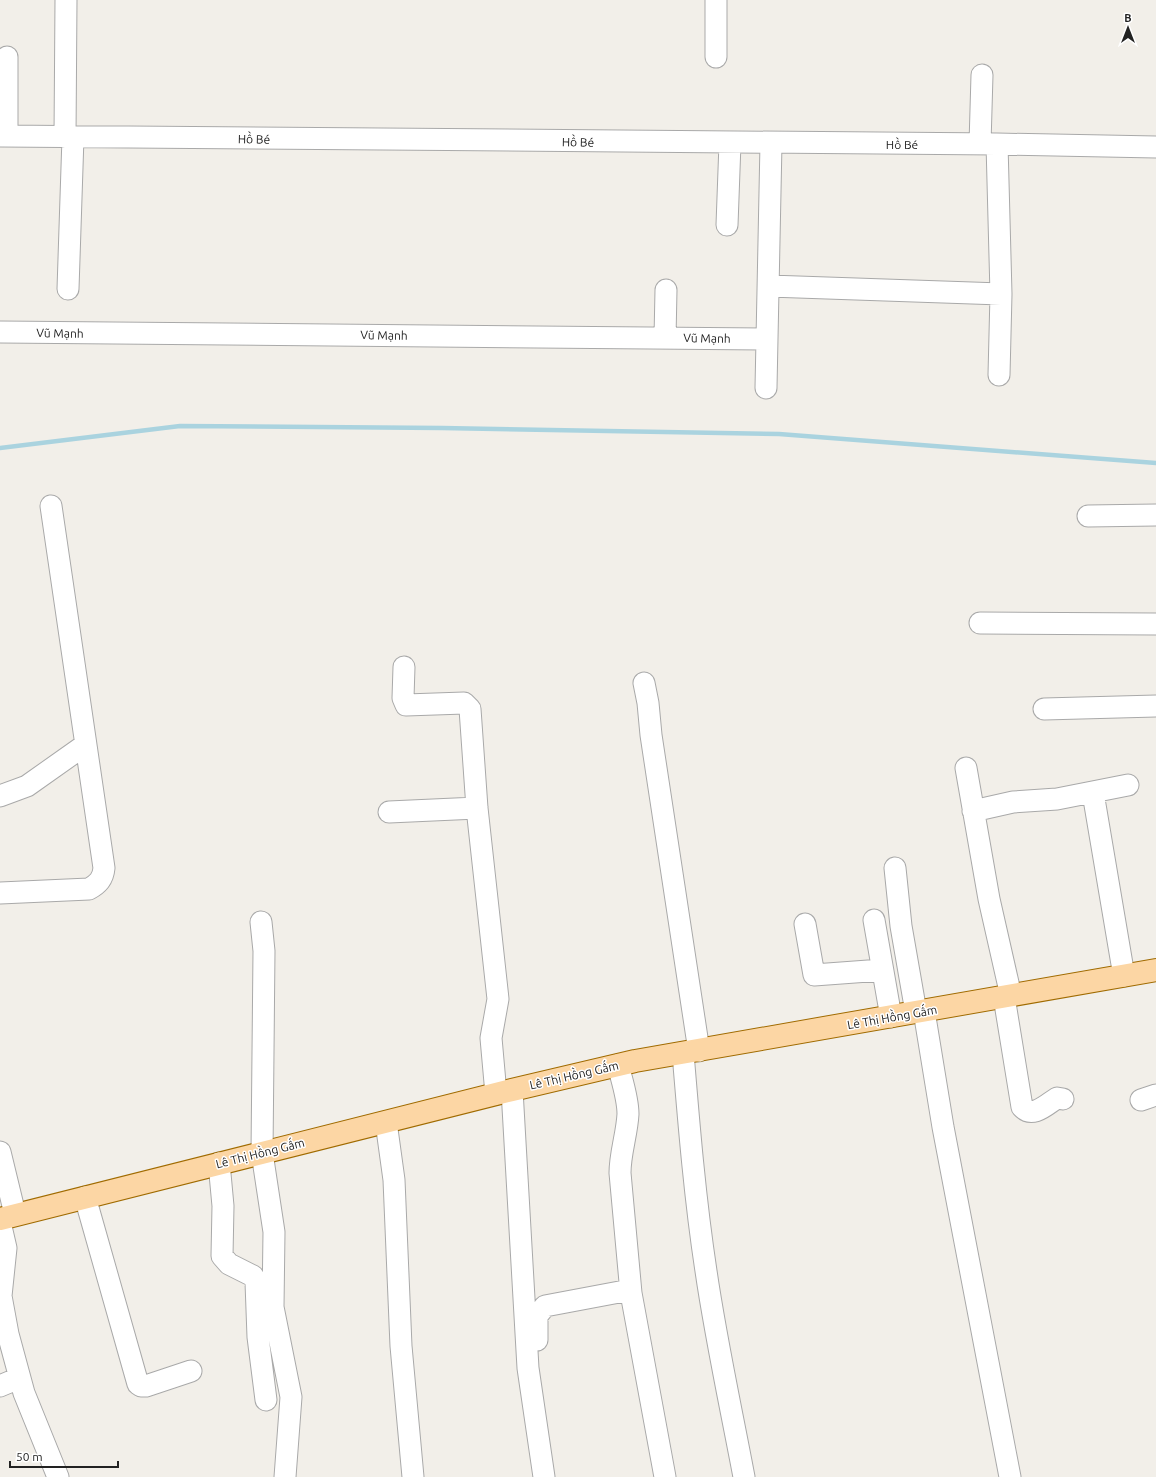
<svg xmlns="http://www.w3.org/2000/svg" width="1156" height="1477" viewBox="0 0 1156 1477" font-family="Ubuntu,sans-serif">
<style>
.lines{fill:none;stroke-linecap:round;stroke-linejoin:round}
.stream{stroke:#aad3df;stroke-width:4.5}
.minor-casing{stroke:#a9a9a9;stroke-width:23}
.major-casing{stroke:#a06b00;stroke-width:24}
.minor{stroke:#fff;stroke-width:21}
.major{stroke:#fcd6a4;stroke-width:22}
.labels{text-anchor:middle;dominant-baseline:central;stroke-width:3;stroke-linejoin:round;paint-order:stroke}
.street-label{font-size:12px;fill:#222;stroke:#fff}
</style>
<rect width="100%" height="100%" fill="#f2efe9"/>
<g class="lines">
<path class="stream" d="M0,448L180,426L442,428L779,434L1156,463"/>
<defs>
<path id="minor" d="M716,0V57
M7,57V136
M0,136L997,144L1156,147
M65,137L66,0
M980,144L982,75
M997,144L1001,294L999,375
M727,225L730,143
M769,286L1001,294
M68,289L73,137
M0,332L767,339
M665,338L666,290
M766,388L771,143
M1088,516L1156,515
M980,623L1156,624
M404,667L403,698L406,705L464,703L470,709L477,808L498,999L491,1038L496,1094
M644,683L648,703L651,735L699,1051
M1044,709L1156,706
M966,768L989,899L1011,996
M1093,793L1124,976
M0,796L27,786L85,745
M973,811L1013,802L1057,799L1128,785
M389,812L477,808
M895,868L901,926L916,1012
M0,893L89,889C98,884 103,879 104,868L51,506
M874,920L891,1017
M261,922L264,951L262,1153L274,1232L273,1307L291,1397L285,1477
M805,924L814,975L882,970
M1004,997L1022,1107C1033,1119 1047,1104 1057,1098L1063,1099
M924,1011L943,1127L1010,1477
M683,1053C689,1126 695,1199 706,1271C716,1340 731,1408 744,1477
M618,1065C622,1081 628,1098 628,1114C627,1134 620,1153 620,1173L631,1293L665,1477
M512,1090L528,1368L544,1477
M1141,1100L1156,1095
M386,1122L394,1180L401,1346L413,1477
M0,1152L15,1214
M219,1163L223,1206L222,1256L229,1264L253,1276L256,1282L258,1337L266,1400
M85,1197L138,1384L141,1386H146L191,1371
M0,1222L6,1248L1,1296L8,1334L24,1393L58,1477
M537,1340V1316L545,1306L630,1290
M0,1386L19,1378"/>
<path id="major" d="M0,1219L512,1090L635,1061L1156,970"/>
</defs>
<use href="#minor" class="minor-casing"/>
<use href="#major" class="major-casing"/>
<use href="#minor" class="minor"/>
<use href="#major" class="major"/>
</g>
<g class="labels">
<g class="street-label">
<text transform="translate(254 139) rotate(1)">Hồ Bé</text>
<text transform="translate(578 142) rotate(1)">Hồ Bé</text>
<text x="902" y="144">Hồ Bé</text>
<text transform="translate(60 333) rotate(1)">Vũ Mạnh</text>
<text transform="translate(384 335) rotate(1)">Vũ Mạnh</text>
<text transform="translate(707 338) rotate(1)">Vũ Mạnh</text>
<text transform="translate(892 1017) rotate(-10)">Lê Thị Hồng Gấm</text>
<text transform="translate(574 1075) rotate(-13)">Lê Thị Hồng Gấm</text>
<text transform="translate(260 1153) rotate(-14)">Lê Thị Hồng Gấm</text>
</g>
</g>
<g transform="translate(1128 28)" stroke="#ffffff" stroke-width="3" paint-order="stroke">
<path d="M0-3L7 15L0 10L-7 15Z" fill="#222222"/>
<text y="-6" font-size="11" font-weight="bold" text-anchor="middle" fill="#222222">B</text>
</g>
<path d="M10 1461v6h108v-6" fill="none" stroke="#222222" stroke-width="2"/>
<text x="16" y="1461" font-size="12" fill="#222222" stroke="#ffffff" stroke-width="3" paint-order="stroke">50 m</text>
</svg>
